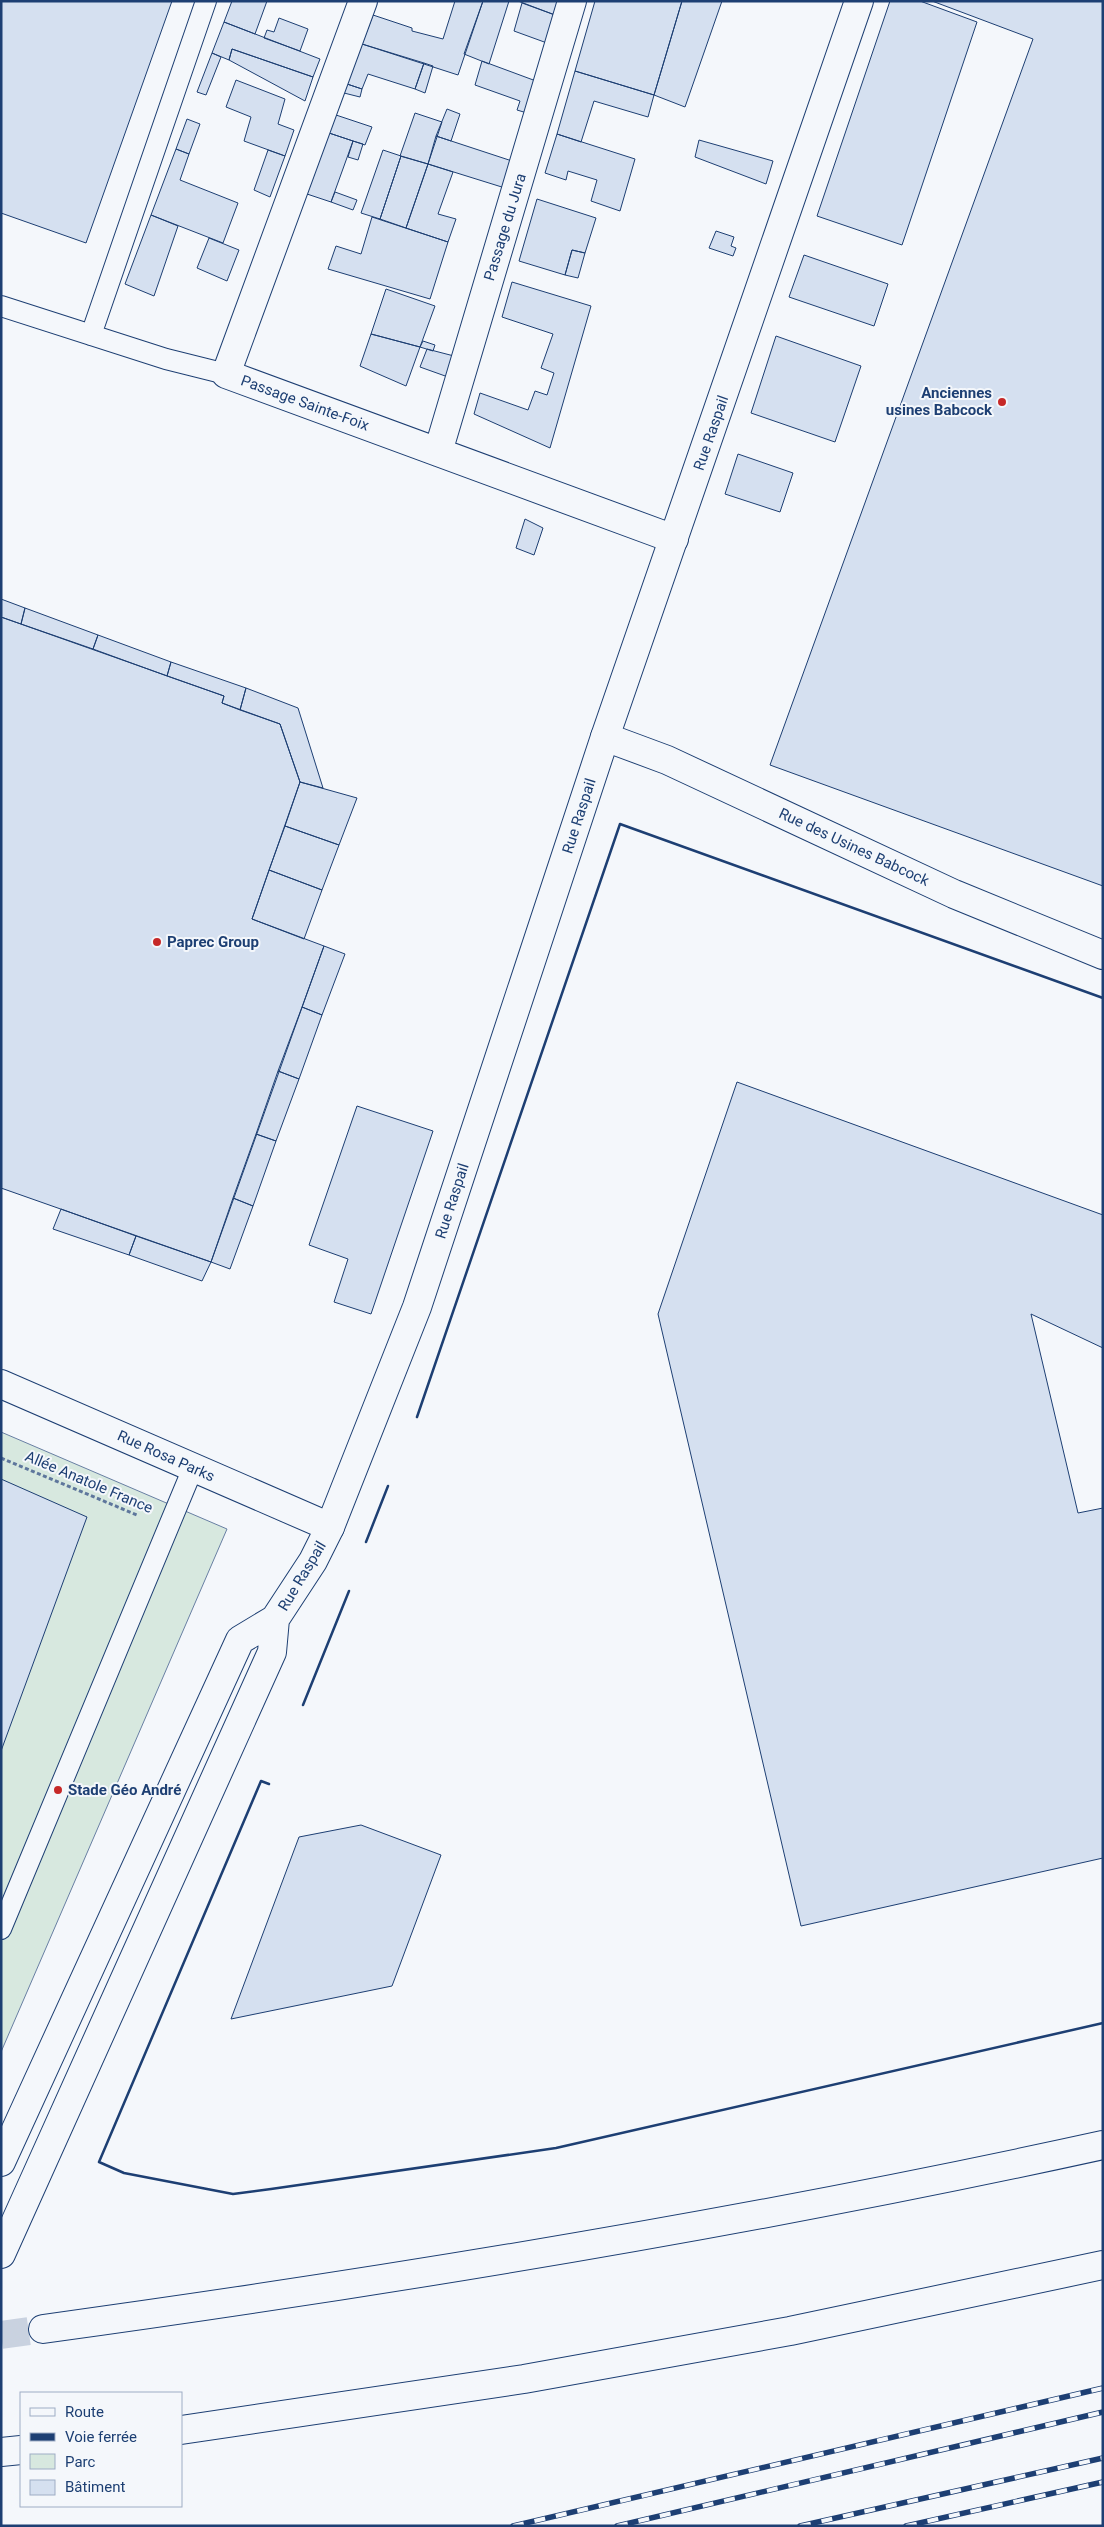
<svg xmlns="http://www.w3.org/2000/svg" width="1104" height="2527" viewBox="0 0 1104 2527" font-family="Roboto,sans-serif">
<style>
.green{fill:#d7e8df;stroke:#687fa3}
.building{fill:#d5e0f0;stroke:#1d3f73}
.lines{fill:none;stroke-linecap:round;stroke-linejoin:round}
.highway-tunnel{stroke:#c9d2e0;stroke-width:28;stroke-dasharray:28 14;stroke-linecap:butt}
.lane-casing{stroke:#1d3f73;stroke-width:22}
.street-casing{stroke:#1d3f73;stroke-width:30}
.secondary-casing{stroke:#1d3f73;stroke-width:30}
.highway-casing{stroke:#1d3f73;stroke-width:30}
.path{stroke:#5e769c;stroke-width:3;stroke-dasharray:4 2.5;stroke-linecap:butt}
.lane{stroke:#f4f7fb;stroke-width:20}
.street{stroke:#f4f7fb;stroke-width:28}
.secondary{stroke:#f4f7fb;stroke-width:28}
.highway{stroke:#f4f7fb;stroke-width:28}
.rail-casing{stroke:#1d3f73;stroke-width:5.5}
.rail{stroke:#f4f7fb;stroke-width:4;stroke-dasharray:11;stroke-linecap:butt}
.wall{stroke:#1d3f73;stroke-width:2.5}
.poi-dot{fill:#c62828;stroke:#f4f7fb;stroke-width:2}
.labels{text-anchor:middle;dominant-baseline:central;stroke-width:4;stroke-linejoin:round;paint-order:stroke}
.street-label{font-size:15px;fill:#1d3f73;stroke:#f4f7fb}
.poi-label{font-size:15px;font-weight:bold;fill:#1d3f73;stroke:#f4f7fb;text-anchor:start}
</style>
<rect width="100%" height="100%" fill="#f4f7fb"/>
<path class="green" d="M1,1432L227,1529L1,2052Z"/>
<path class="building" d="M1,1H172L86,243L1,213Z
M232,1H267L255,34L224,22Z
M455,1H483L458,75L362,44L373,15L412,28V31L443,39Z
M483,1H509L489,64L464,54Z
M518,1H560L555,15Z
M595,1H682L654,95L575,71Z
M682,1H722L685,107L654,95Z
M890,1H920L977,22L902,245L817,216Z
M932,1H1103V886L770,765L1033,39Z
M522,3L555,15L547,43L514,31Z
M279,18L308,29L300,51L264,38L267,30L274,32Z
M224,22L320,59L313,77L232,49L229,60L212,53Z
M362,44L424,63L415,89L368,74L362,89L347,84Z
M232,49L313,77L305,101L229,60Z
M212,53L221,57L206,95L197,92Z
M482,61L536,81L527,113L517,110L520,101L475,85Z
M424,63L433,66L425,93L415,89Z
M575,71L654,95L648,117L594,101L581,142L557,134Z
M236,80L285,99L278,124L294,130L285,156L244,141L251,117L226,107Z
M347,84L362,89L360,97L344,93Z
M447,109L460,114L451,141L436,136Z
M415,113L442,122L428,164L400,156Z
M336,115L372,127L365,145L329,133Z
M187,119L200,124L189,154L176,149Z
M329,133L353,141L331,202L307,194Z
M557,134L635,159L620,211L591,201L597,180L568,171L566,180L545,173Z
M436,136L512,161L505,188L428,164Z
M699,140L773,161L766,184L695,157Z
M353,141L363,144L358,160L348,157Z
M176,149L189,154L180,180L238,203L223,243L151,215Z
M268,150L285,156L270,197L254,190Z
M383,150L401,156L380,219L361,213Z
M401,156L428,164L406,228L380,219Z
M428,164L453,172L438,214L456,219L448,242L406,228Z
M335,192L357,200L353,210L331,202Z
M537,199L596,218L585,253L572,250L565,275L519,261Z
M151,215L178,226L154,296L125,284Z
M372,217L448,242L430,299L328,269L336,246L361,254Z
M716,231L734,237L731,246L736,248L733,256L709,248Z
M209,238L239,250L227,281L197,268Z
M572,250L585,253L578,278L565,275Z
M804,255L888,284L874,326L789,297Z
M512,282L591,306L550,448L474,414L480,393L528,410L535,391L547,395L554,373L541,368L553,334L502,317Z
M386,289L435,306L420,347L371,334Z
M371,334L420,347L406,386L360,366Z
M776,336L861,366L835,442L751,413Z
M423,341L435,345L433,351L420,347Z
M427,349L454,356L448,377L420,367Z
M738,454L793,473L780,512L725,494Z
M525,519L543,528L534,555L516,548Z
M1,599L25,608L21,624L1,617Z
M25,608L98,635L93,649L21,624Z
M1,617L224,696L222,703L280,724L300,782L252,919L324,946L211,1262L1,1188Z
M98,635L171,662L167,676L93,649Z
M171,662L246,688L240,710L222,703L224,696L167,676Z
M246,688L298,708L323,788L300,782L280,724L240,710Z
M300,782L357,798L339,845L285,826Z
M285,826L339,845L322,890L269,870Z
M269,870L322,890L304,939L252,919Z
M324,946L345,954L322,1015L302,1007Z
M302,1007L322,1015L299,1079L278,1071Z
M278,1071L299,1079L276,1141L256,1134Z
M737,1082L1103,1215V1348L1031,1314L1078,1513L1103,1508V1858L801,1926L658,1314Z
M357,1106L433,1131L371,1314L334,1302L348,1259L309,1245Z
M256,1134L276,1141L253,1206L233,1198Z
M233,1198L253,1206L230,1269L211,1262Z
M61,1209L136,1236L129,1255L53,1229Z
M136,1236L211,1262L202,1281L129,1255Z
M1,1479L87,1517L1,1751Z
M361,1825L441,1855L392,1986L231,2019L299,1837Z"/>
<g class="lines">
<path class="highway-tunnel" d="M1,2335L43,2329"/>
<defs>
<path id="lane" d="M1,306L166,359L226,374
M91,335L206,1
M1,1929L193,1468"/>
<path id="street" d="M363,1L226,374L674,539
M438,452L572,1
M605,737L667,760L954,894L1103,955
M1,1384L330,1527"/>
<path id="secondary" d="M1,2162L240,1640L275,1619L313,1561L330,1527L417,1307L605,737L859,1
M1,2254L272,1652L275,1619"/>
<path id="highway" d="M43,2329C399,2280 752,2222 1103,2145
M181,2430L524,2379L790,2331L1103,2265
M1,2452L21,2450"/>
</defs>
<use href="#lane" class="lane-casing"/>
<use href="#street" class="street-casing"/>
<use href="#secondary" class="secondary-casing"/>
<use href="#highway" class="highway-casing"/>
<path class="path" d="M1,1458L137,1515"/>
<use href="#lane" class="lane"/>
<use href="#street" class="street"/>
<use href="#secondary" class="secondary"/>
<use href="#highway" class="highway"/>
<defs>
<path id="rail" d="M513,2526L1103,2388
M617,2526L1103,2412
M800,2526L1103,2458
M906,2526L1103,2482"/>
</defs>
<use href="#rail" class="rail-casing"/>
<use href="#rail" class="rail"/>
<path class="wall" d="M417,1417L620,824L1103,998
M366,1542L388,1486
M303,1705L349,1591
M269,1784L261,1781L99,2162L124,2173L233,2194L271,2189L556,2148L1103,2023"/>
</g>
<g class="poi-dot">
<circle cx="1002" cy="402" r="5"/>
<circle cx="157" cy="942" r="5"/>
<circle cx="58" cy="1790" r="5"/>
</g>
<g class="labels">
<g class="street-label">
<text transform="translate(505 227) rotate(-73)">Passage du Jura</text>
<text transform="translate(305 403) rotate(20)">Passage Sainte-Foix</text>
<text transform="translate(711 433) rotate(-71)">Rue Raspail</text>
<text transform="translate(579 816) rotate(-72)">Rue Raspail</text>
<text transform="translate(854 847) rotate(25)">Rue des Usines Babcock</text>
<text transform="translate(452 1201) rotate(-72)">Rue Raspail</text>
<text transform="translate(166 1456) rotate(24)">Rue Rosa Parks</text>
<text transform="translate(89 1482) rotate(23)">Allée Anatole France</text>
<text transform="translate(302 1576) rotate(-59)">Rue Raspail</text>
</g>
<g class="poi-label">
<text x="992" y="393" text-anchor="end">Anciennes<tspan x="992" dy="17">usines Babcock</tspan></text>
<text x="167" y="942">Paprec Group</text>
<text x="68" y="1790">Stade Géo André</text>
</g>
</g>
<rect width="1104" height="2527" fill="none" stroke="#1d3f73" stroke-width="5"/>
<rect x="20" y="2392" width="162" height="115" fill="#f4f7fb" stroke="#9eadc5"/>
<rect x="30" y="2408" width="25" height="8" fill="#f4f7fb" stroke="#9eadc5"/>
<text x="65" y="2417" font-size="15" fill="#1d3f73">Route</text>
<rect x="30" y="2433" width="25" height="8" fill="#1d3f73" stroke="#9eadc5"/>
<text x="65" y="2442" font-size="15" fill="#1d3f73">Voie ferrée</text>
<rect x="30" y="2454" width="25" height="15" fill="#d7e8df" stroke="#9eadc5"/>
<text x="65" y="2467" font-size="15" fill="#1d3f73">Parc</text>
<rect x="30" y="2480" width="25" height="15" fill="#d5e0f0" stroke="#9eadc5"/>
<text x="65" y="2492" font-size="15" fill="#1d3f73">Bâtiment</text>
</svg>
